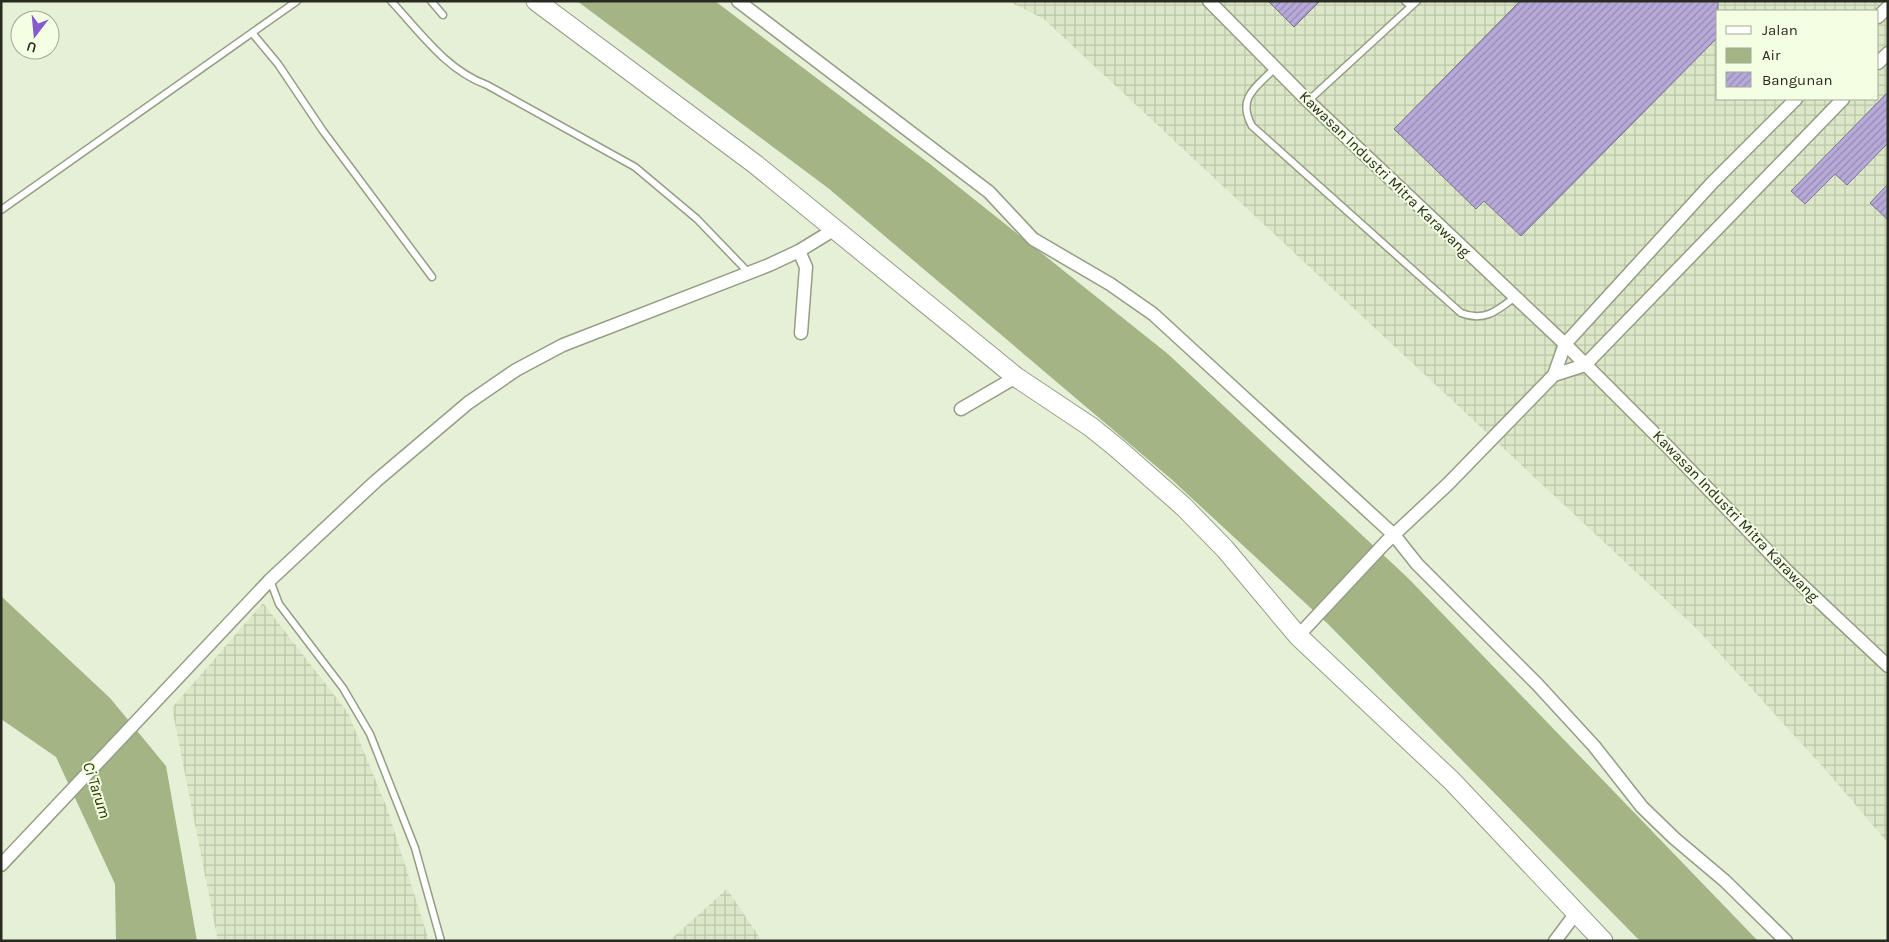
<svg xmlns="http://www.w3.org/2000/svg" width="1889" height="942" viewBox="0 0 1889 942" font-family="Karla,sans-serif">
<style>
.industrial{fill:url(#industrial-grid);fill-rule:evenodd}
.water{fill:#a3b585}
.building{fill:url(#building-hatch);stroke:#7c768d}
.lines{fill:none;stroke-linecap:round;stroke-linejoin:round}
.lane-casing{stroke:#949e85;stroke-width:9}
.street-casing{stroke:#949e85;stroke-width:15}
.secondary-casing{stroke:#949e85;stroke-width:21}
.lane{stroke:#fff;stroke-width:6}
.street{stroke:#fff;stroke-width:12}
.secondary{stroke:#fff;stroke-width:19}
.labels{text-anchor:middle;dominant-baseline:central;stroke-width:4;stroke-linejoin:round;paint-order:stroke}
.street-label{font-size:15px;fill:#272b21;stroke:#f3fee3}
.water-label{font-size:16px;font-style:italic;fill:#2c3c03;stroke:#f3fee3}
</style>
<defs>
<pattern id="industrial-grid" width="8" height="8" patternUnits="userSpaceOnUse" patternTransform="scale(1.25)"><rect width="8" height="8" fill="#dbe7c6"/><path d="M0 4h8M4 0v8" fill="none" stroke="#bcc6aa"/></pattern>
<pattern id="building-hatch" width="6" height="6" patternUnits="userSpaceOnUse" patternTransform="scale(1.25)"><rect width="6" height="6" fill="#b7a9d9"/><path d="M-1 1l2-2M0 6l6-6M5 7l2-2" fill="none" stroke="#958ab0"/></pattern>
</defs>
<rect width="100%" height="100%" fill="#e6f0d6"/>
<path class="industrial" d="M1008,1H1888V843L1824,768L1697,629L1044,19ZM1718,11H1878V99H1718Z
M263,603L348,713L387,808L429,941H218L172,708Z
M727,889L762,941H669Z"/>
<path class="water" d="M577,1H715L930,164L1168,354L1408,578L1758,941H1640L1328,624L1170,478L828,188Z
M1,596L110,698L166,766L197,941H116L115,884L56,757L1,719Z"/>
<path class="building" d="M1268,1H1320L1294,27Z
M1520,1H1718V37L1521,236L1484,201L1476,209L1394,129Z
M1888,92V143L1847,185L1835,174L1805,204L1791,191Z
M1888,184V220L1870,203Z"/>
<g class="lines">
<defs>
<path id="lane" d="M391,1C420,32 446,70 487,85L635,167L697,219L748,272
M431,1L443,15
M1405,1L1411,6
M253,34L278,64L323,131L432,277
M1276,67C1257,87 1236,97 1252,126L1461,313C1484,322 1497,311 1515,297
M1308,101L1417,1
M1,210L297,1
M270,580L279,604L343,688L370,734L415,848L441,941"/>
<path id="street" d="M738,1L989,192L1033,239L1110,284L1153,314L1394,535L1417,564L1537,684L1594,746L1642,807L1674,838L1725,881L1786,941
M1209,1L1308,101L1565,344L1666,445L1787,571L1888,666
M1878,17L1888,7
M1878,63L1888,53
M799,251L806,267L801,333
M1554,375L1585,365L1843,99
M961,409L1016,377
M1298,636L1385,543L1448,484L1554,375L1565,344L1712,183L1796,99
M1,865L270,580L376,481L468,403L516,370L563,345L769,265L799,251L835,229
M1555,941L1576,913"/>
<path id="secondary" d="M536,1L755,164L1016,377L1091,427L1117,448L1184,507L1225,549L1298,636L1452,781L1603,941"/>
</defs>
<use href="#lane" class="lane-casing"/>
<use href="#street" class="street-casing"/>
<use href="#secondary" class="secondary-casing"/>
<use href="#lane" class="lane"/>
<use href="#street" class="street"/>
<use href="#secondary" class="secondary"/>
</g>
<g class="labels">
<g class="street-label">
<text transform="translate(1385 174) rotate(44)">Kawasan Industri Mitra Karawang</text>
<text transform="translate(1736 516) rotate(46)">Kawasan Industri Mitra Karawang</text>
</g>
<g class="water-label">
<text transform="translate(97 790) rotate(72)">Ci Tarum</text>
</g>
</g>
<rect width="1889" height="942" fill="none" stroke="#272b21" stroke-width="5"/>
<rect x="1716" y="10" width="162" height="90" fill="#f3fee3" stroke="#a1aa95"/>
<rect x="1726" y="26" width="25" height="8" fill="#ffffff" stroke="#a1aa95"/>
<text x="1762" y="35" font-size="15" fill="#272b21">Jalan</text>
<rect x="1726" y="48" width="25" height="15" fill="#a3b585" stroke="#a1aa95"/>
<text x="1762" y="60" font-size="15" fill="#272b21">Air</text>
<rect x="1726" y="72" width="25" height="15" fill="url(#building-hatch)" stroke="#a1aa95"/>
<text x="1762" y="85" font-size="15" fill="#272b21">Bangunan</text>
<g transform="translate(35 35) rotate(196)"><circle r="24" fill="#f3fee3" stroke="#a1aa95"/>
<path d="M0-4L9 19L0 12L-9 19Z" fill="#8658d1"/>
<text y="-8" font-size="14" font-weight="bold" text-anchor="middle" fill="#272b21">U</text>
</g>
</svg>
